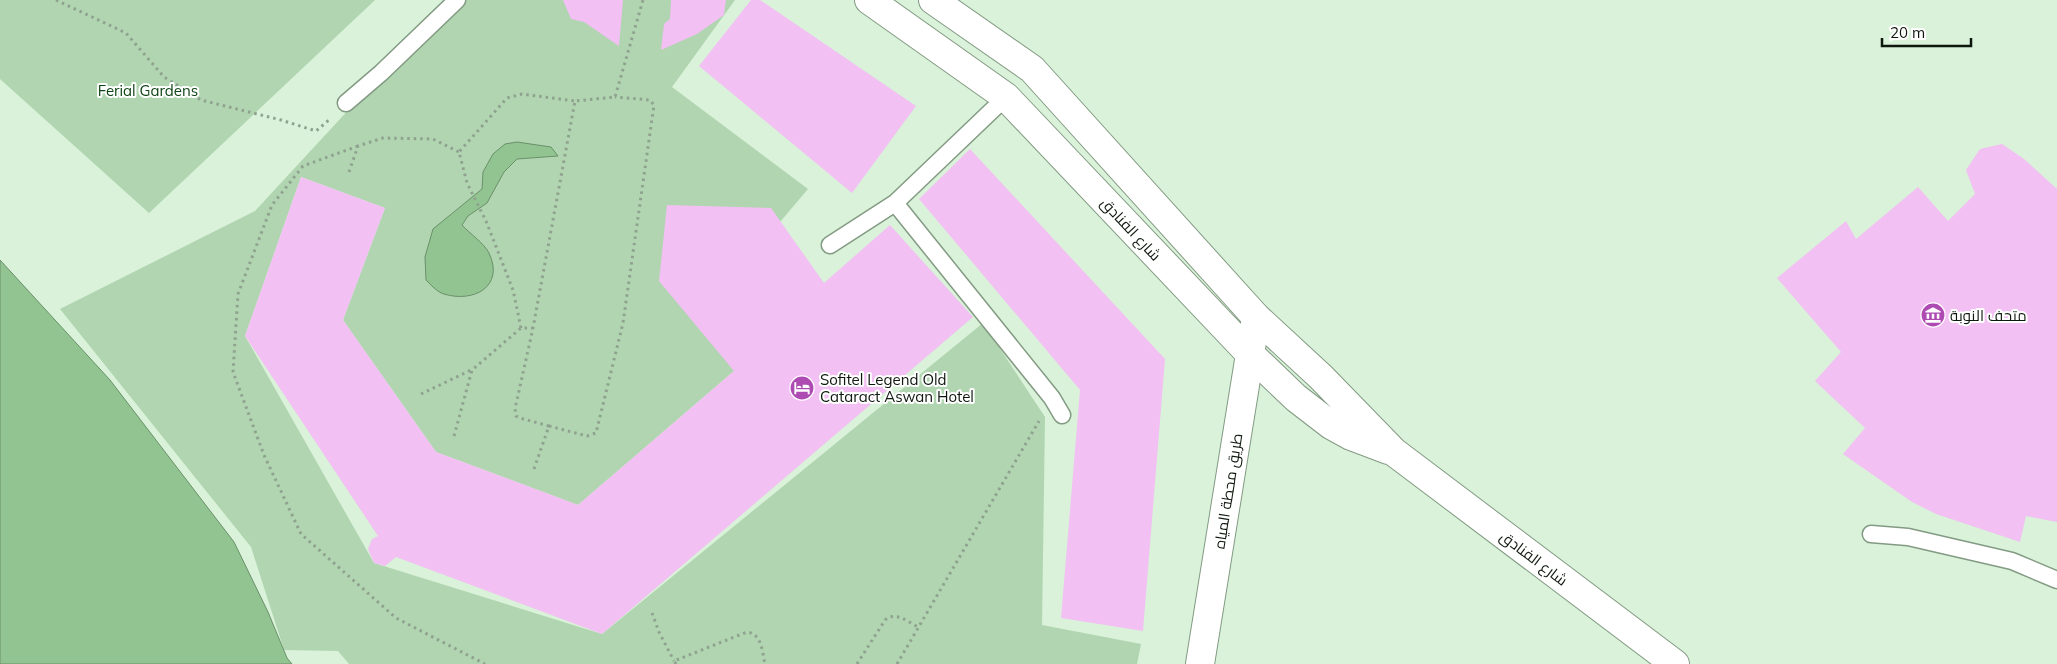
<svg xmlns="http://www.w3.org/2000/svg" width="2057" height="664" viewBox="0 0 2057 664" font-family="Mulish,Cairo,sans-serif">
<style>
.green{fill:#b0d5b0}
.water{fill:#92c492;stroke:#6a906a}
.building{fill:#f2c0f3}
.lines{fill:none;stroke-linecap:round;stroke-linejoin:round}
.lane-casing{stroke:#839a83;stroke-width:19}
.street-casing{stroke:#839a83;stroke-width:30}
.secondary-casing{stroke:#839a83;stroke-width:30}
.path{stroke:#8fa28f;stroke-width:3;stroke-dasharray:2.5 4;stroke-linecap:butt}
.lane{stroke:#fff;stroke-width:16}
.street{stroke:#fff;stroke-width:28}
.secondary{stroke:#fff;stroke-width:28}
.labels{text-anchor:middle;dominant-baseline:central;stroke-width:4;stroke-linejoin:round;paint-order:stroke}
.park-label{font-size:15px;fill:#0f4414;stroke:#fff}
.street-label{font-size:15px;fill:#0e170e;stroke:#fff}
.poi-label{font-size:15px;fill:#0e170e;stroke:#fff;text-anchor:start}
</style>
<rect width="100%" height="100%" fill="#d9f2d9"/>
<path class="green" d="M0,0H375L149,213L0,79Z
M450,0H735L672,87L808,189L780,222L734,371L578,505L436,452L343,320L385,208L301,177L245,336L374,563L602,634L983,323L1045,417L1042,625L1141,644L1137,664H349L338,651L284,650L251,547L60,309L255,211Z"/>
<path class="water" d="M517,142L551,147L558,156L517,159L504,172L487,203L468,216L462,225C470,234 484,243 489,253C505,287 473,303 444,294C437,292 431,285 426,280L425,257L433,229L482,189L483,172L493,154L505,144Z
M0,260L110,380L234,542L268,612L287,658L292,664H0Z"/>
<path class="building" d="M563,0H623L619,46L584,22L571,19Z
M671,0H726L724,15L697,34L661,50L664,24L670,19Z
M751,0H760L916,106L852,193L699,66Z
M2002,144L2024,159L2057,189V522L2026,516L2020,542L1936,514L1912,502L1843,454L1865,428L1815,381L1841,352L1777,278L1846,221L1856,239L1918,187L1948,221L1975,194L1966,170L1980,149Z
M970,149L1165,359L1143,631L1061,618L1080,390L919,199Z
M301,177L385,208L343,320L436,452L578,505L734,371L659,281L667,205L771,208L824,283L890,225L973,317L602,634L396,557L385,566L374,563L368,549L372,539L378,536L245,336Z"/>
<g class="lines">
<defs>
<path id="lane" d="M346,103L381,73L457,0
M895,203L1052,398L1062,415
M830,245L895,203L1006,97
M1871,534L1908,537L2012,561L2057,580"/>
<path id="street" d="M1200,664L1256,317"/>
<path id="secondary" d="M869,0L1006,97L1250,354L1296,398L1331,425L1351,436L1388,450
M933,0L1032,69L1256,317L1321,377L1394,452L1675,664"/>
</defs>
<use href="#lane" class="lane-casing"/>
<use href="#street" class="street-casing"/>
<use href="#secondary" class="secondary-casing"/>
<path class="path" d="M56,0L126,33L164,77L201,100L281,120L316,131L330,119
M358,146L303,166L272,205L238,294L233,372L264,455L301,534L396,618L485,664
M349,172L358,146L383,138L433,139L459,152
M521,328L513,290L486,221L467,183L459,152L507,98L522,94L575,101
M421,394L471,370
M549,426L587,436L596,433L623,323L654,105L650,100L615,97
M454,436L472,370L521,328H533
M534,469L549,426L520,418L516,416L515,409L533,328L575,101L615,97L643,0
M652,613L659,632L674,661
M676,664L674,661L747,632C762,634 762,651 765,664
M857,664L885,620C895,611 907,621 918,627
M897,664L1039,421"/>
<use href="#lane" class="lane"/>
<use href="#street" class="street"/>
<use href="#secondary" class="secondary"/>
</g>
<defs>
<symbol id="museum-disc" viewBox="-11 -11 22 22"><circle r="9.5" fill="#ad4bb2" stroke="#fff"/><path d="M0-6L6-3V-2H-6V-3ZM-5-1h2V3h-2ZM-1-1h2V3h-2ZM3-1h2V3H3ZM-6 4H6V6H-6Z" fill="#fff"/></symbol>
<symbol id="hotel-disc" viewBox="-11 -11 22 22"><circle r="9.5" fill="#ad4bb2" stroke="#fff"/><path d="M-6-4.5h1.5V1H6V5H4.5V3h-9V5H-6ZM-4 0a1.8 1.8 0 1 1 3.6 0ZM.5 0V-2.5h3Q6-2.5 6 0Z" fill="#fff"/></symbol>
</defs>
<g fill-rule="evenodd">
<use href="#museum-disc" x="1919" y="301" width="28" height="28"/>
<use href="#hotel-disc" x="788" y="374" width="28" height="28"/>
</g>
<g class="labels">
<g class="park-label">
<text x="148" y="90">Ferial Gardens</text>
</g>
<g class="street-label">
<text transform="translate(1131 229) rotate(47)">شارع الفنادق</text>
<text transform="translate(1228 491) rotate(-81)">طريق محطة المياه</text>
<text transform="translate(1534 558) rotate(37)">شارع الفنادق</text>
</g>
<g class="poi-label">
<text x="1950" y="315">متحف النوبة</text>
<text x="820" y="379">Sofitel Legend Old<tspan x="820" dy="17">Cataract Aswan Hotel</tspan></text>
</g>
</g>
<path d="M1882 38v8h89v-8" fill="none" stroke="#0e170e" stroke-width="2.5"/>
<text x="1890" y="38" font-size="15" fill="#0e170e" stroke="#ffffff" stroke-width="4" paint-order="stroke">20 m</text>
</svg>
